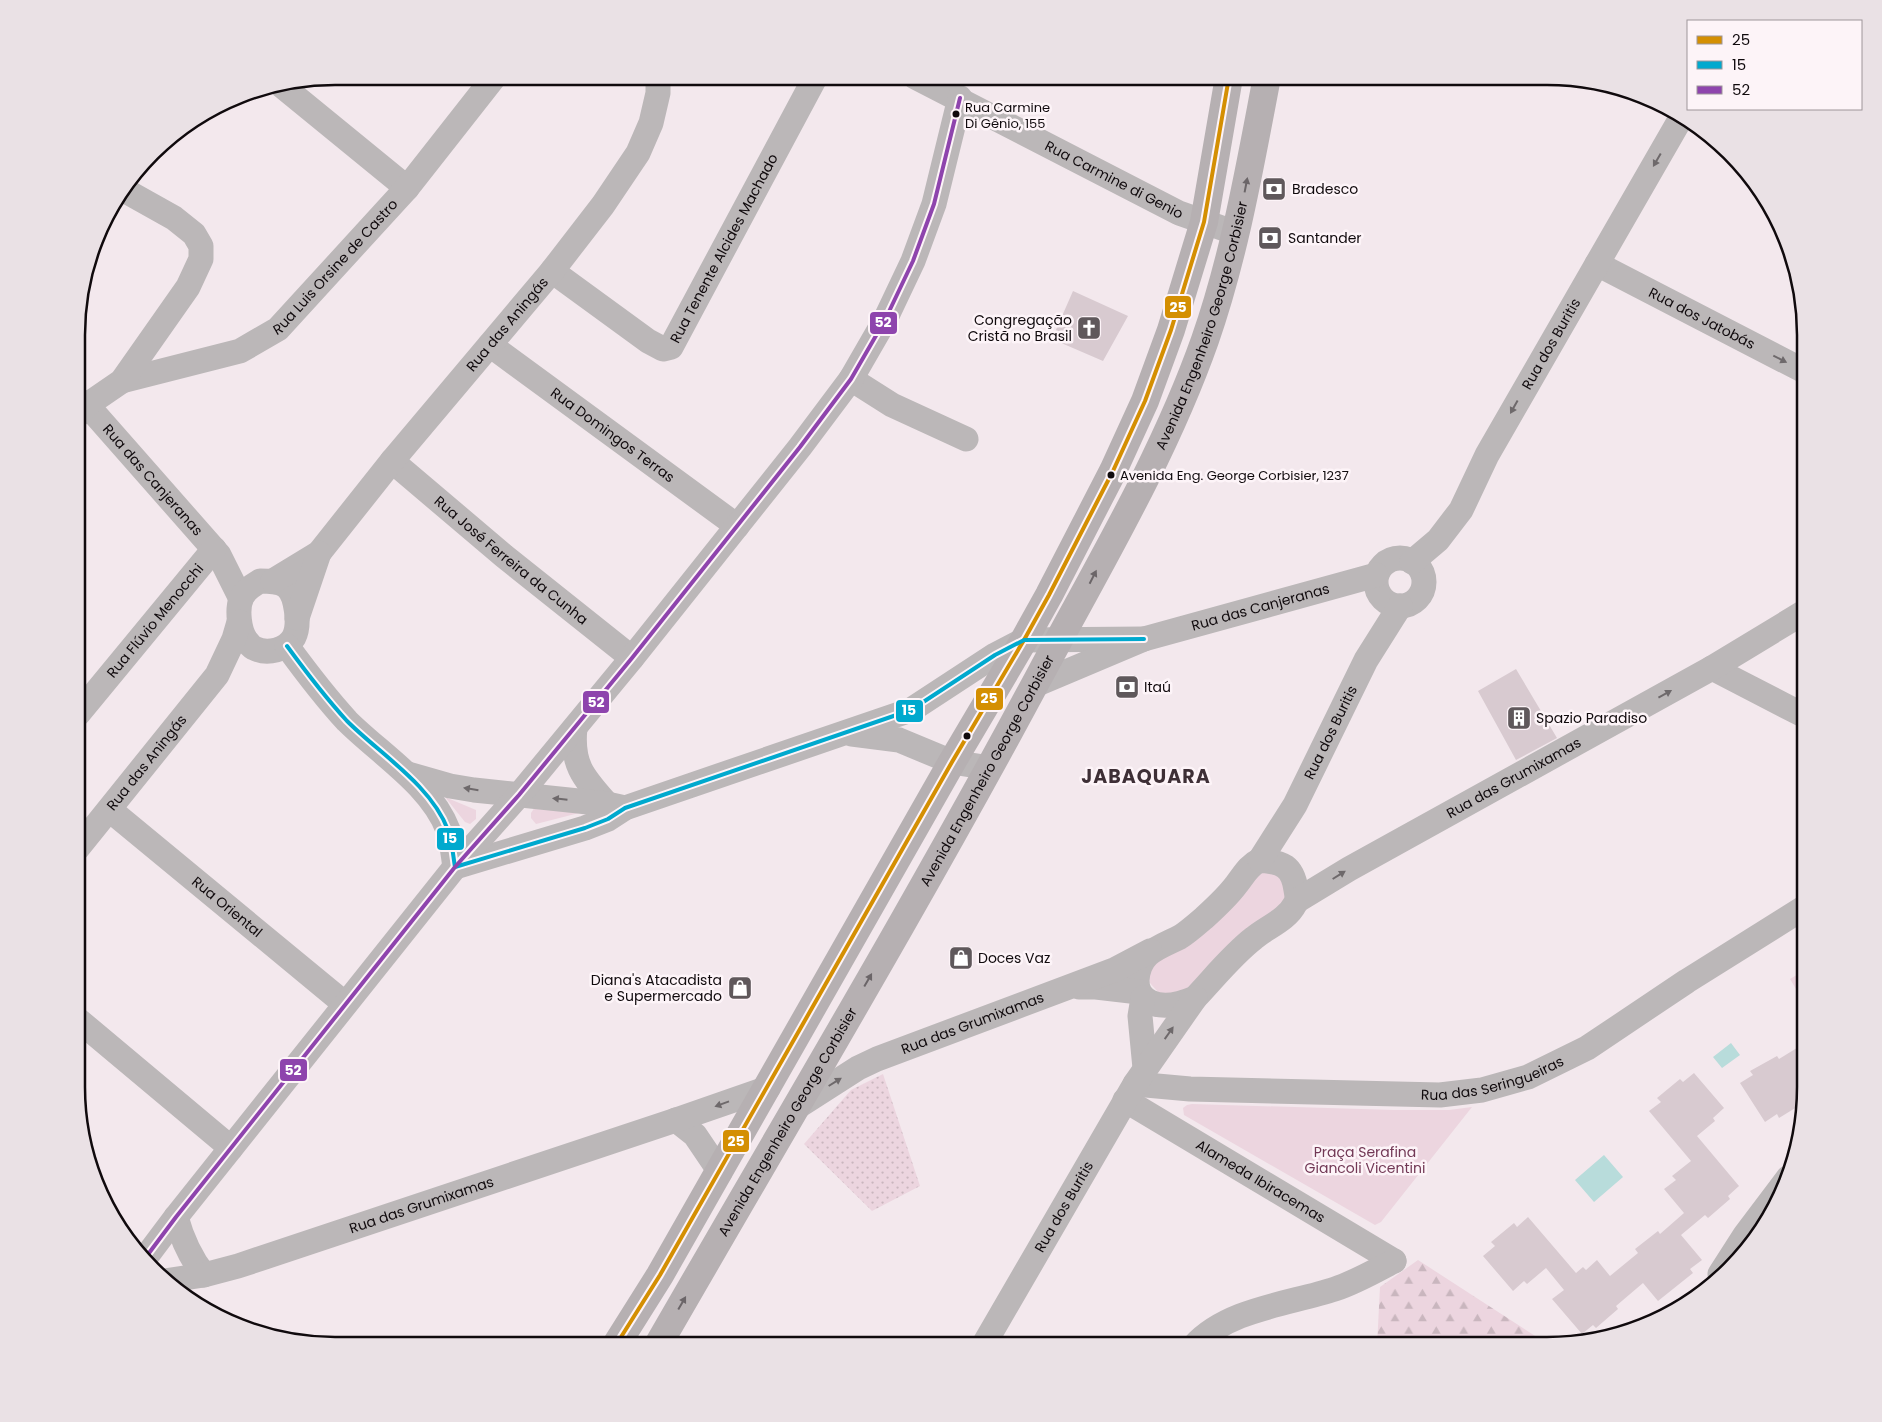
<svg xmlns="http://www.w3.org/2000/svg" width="1882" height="1422" viewBox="0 0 1882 1422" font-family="Poppins,sans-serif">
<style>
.grass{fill:url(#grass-dots)}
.forest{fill:url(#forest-firs)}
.green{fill:#ecd5df}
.water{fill:#b8dcdb}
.building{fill:#d8cad0}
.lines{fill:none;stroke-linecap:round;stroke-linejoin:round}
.minor{stroke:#bbb7b8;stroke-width:25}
.major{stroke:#b6b0b2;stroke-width:28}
.bus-1-casing{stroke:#fdf4f8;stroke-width:8}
.bus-2-casing{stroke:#fdf4f8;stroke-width:8}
.bus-3-casing{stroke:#fdf4f8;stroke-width:8}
.bus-1{stroke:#d48f02;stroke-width:4}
.bus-2{stroke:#00a9ce;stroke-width:4}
.bus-3{stroke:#8e44ad;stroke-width:4}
.oneway{fill:#6e696b}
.oneway2{fill:#6b6568}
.bus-dot{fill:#100a0d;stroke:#fdf4f8;stroke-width:2}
.labels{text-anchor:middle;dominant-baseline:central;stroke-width:5;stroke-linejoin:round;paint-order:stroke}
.bus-label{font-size:13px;fill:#100a0d;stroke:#fdf4f8;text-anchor:start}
.street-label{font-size:14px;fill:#100a0d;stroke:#fdf4f8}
.poi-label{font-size:14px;fill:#100a0d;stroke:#fdf4f8;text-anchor:start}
.park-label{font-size:14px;fill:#723855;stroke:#fdf4f8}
.district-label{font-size:19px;font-weight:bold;letter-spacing:1px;fill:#3e2f36;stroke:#fdf4f8}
.rim{fill:none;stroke:#100a0d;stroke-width:2.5}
.line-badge{stroke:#fdf4f8;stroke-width:2}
.badge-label{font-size:14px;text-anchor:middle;font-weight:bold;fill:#fff}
</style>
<defs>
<pattern id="grass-dots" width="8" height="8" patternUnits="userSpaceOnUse" patternTransform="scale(1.25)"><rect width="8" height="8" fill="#ecd5df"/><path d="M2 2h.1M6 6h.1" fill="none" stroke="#c9b6be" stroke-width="1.8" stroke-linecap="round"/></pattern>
<pattern id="forest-firs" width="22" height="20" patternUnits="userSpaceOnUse" patternTransform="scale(1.25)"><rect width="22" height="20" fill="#ecd5df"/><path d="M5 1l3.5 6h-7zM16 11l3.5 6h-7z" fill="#c9b6be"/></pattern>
</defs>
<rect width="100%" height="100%" fill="#f3e8ed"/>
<path class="grass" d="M883,1074L920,1186L872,1211L804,1144L851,1090Z"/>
<path class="forest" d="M1418,1260L1549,1345L1377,1346L1380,1287Z"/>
<path class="green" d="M445,797L476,810V819L470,824L465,822Z
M535,807L579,813L536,824L531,818V813Z
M1272,870L1293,893L1190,993L1165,996L1157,991L1150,983L1148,975L1150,965L1255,875Z
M1805,970V1004L1790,979Z
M1192,1104L1394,1110H1449L1472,1107L1381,1222L1375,1225L1184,1115L1183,1108L1187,1105Z"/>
<path class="water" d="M1731,1043L1740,1055L1722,1068L1713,1057Z
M1604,1155L1623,1177L1594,1202L1575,1180Z"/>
<path class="building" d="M1073,291L1128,316L1103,361L1052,339Z
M1516,669L1557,738L1516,760L1478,691Z
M1805,1043V1102L1779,1118L1777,1114L1765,1122L1740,1083L1753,1075L1750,1071L1777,1056L1779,1059Z
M1694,1073L1724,1108L1713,1118L1715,1121L1697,1136L1739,1186L1728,1196L1730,1199L1708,1218L1705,1215L1681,1235L1702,1260L1690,1269L1693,1273L1658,1301L1643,1283L1616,1306L1618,1309L1596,1328L1593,1325L1582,1334L1552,1299L1564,1290L1546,1268L1527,1284L1524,1281L1513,1291L1483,1256L1495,1246L1491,1242L1514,1223L1517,1227L1528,1217L1576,1273L1583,1267L1586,1270L1597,1260L1610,1276L1638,1253L1635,1249L1658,1231L1660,1234L1684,1213L1664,1189L1676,1180L1672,1176L1691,1161L1649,1111L1661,1102L1657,1098L1680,1079L1683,1082Z"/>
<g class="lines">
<g class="minor">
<path id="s1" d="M915,77L1179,213L1236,233"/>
<path d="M281,85L407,188"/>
<path id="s2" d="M1597,264L1806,372"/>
<path id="s3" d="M552,271L648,341L663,349L671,347L816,76"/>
<path id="s4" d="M490,345L737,526"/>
<path d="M851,379L892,405L966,439"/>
<path id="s5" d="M122,381L240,351L278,329L407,188L495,76"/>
<path id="s6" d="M78,400L87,405L219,555L241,599"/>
<path d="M78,415L87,405L122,381L188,287L201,259V246L194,234L174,218L124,190"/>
<path id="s7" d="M392,461L504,556L632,658"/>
<circle cx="1400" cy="582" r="24"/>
<path id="s8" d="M1412,562L1438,540L1461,510L1487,455L1681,118"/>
<path d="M260,581C268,581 279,581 286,586C297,595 300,625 294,637C287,650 267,655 254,648C251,647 248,642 246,640C239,630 237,610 241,599C244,591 253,585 260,581Z"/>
<path id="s9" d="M273,581L319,553L392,461L552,271L603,205L638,153L651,123L658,93V76"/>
<path d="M297,618L319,553"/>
<path d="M287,646C306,672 325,697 347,721C380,754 431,785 448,830C452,841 453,855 455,867L585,828L608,819L625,808L911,710L995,655L1024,640L1144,639"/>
<path d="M1712,668L1805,716"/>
<path id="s10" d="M1035,685L1144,639L1376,575"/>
<path id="s11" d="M78,714L214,549"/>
<path d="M575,728C571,765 584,778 607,804"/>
<path d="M852,734L899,740L952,762L990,768"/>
<path d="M408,774L450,786L474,790L607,804L625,808"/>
<path id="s12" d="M110,810L345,1004"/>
<path id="s13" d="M77,849L217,675L234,639L239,622"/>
<path d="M1260,860C1282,862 1293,866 1296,890C1297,895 1298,899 1295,904C1287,920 1267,927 1254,938C1232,955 1214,978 1195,998C1181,1004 1164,1009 1150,1002C1141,997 1137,991 1137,980C1139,952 1158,948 1180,937C1188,932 1197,924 1204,918C1215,908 1227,897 1236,885C1244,875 1248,866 1260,860Z"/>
<path id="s14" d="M1260,860L1295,805L1366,660L1400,606"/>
<path id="s15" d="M1298,900L1349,869L1712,668L1806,611"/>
<path d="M1079,987H1096L1139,992"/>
<path d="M1143,998L1140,1016L1145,1068"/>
<path d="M77,1019L231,1148"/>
<path id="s16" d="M1135,1084L1190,1089L1440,1095L1482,1090L1528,1077L1587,1048L1687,981L1805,907"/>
<path id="s17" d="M1125,1100L1394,1261"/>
<path id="s18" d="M794,1109L858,1068L877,1059L1114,970L1150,951"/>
<path d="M676,1120L695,1135L720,1172"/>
<path d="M176,1217C182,1239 190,1257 204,1275"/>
<path d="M146,1257L176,1217L455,867L519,795L632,658L800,447L851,379L885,320L913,261L934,204L960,98"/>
<path d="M1720,1274L1745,1235L1788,1178"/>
<path id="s19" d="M164,1281L204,1275L238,1266L676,1120L768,1088"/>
<path id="s20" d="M983,1346L1135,1084L1195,998"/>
<path d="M1194,1346C1227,1309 1290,1304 1335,1289C1356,1282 1375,1271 1394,1261"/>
</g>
<g class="major">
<path d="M616,1345L660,1275L952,762L1024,640L1049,595L1113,471L1145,401L1171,330L1204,222L1229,77"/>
<path id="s21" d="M658,1345C787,1121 920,899 1042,671C1100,563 1164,456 1205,340C1235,254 1250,165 1267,77"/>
</g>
<defs>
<path id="bus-1" d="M616,1345L660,1275L952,762L1024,640L1049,595L1113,471L1145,401L1171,330L1204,222L1229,77"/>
<path id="bus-2" d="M287,646C306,672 325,697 347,721C380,754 431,785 448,830C452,841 453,855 455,867L585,828L608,819L625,808L911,710L995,655L1024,640L1144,639"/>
<path id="bus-3" d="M146,1257L176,1217L455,867L519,795L632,658L800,447L851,379L885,320L913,261L934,204L960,98"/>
</defs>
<use href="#bus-1" class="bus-1-casing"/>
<use href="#bus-2" class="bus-2-casing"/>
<use href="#bus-3" class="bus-3-casing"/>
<use href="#bus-1" class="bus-1"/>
<use href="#bus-2" class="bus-2"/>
<use href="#bus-3" class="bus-3"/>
</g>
<defs><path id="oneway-solid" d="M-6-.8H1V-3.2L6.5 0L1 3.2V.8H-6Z" transform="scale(1.25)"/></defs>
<g class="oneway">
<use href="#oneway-solid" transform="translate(1657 160) rotate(120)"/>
<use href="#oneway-solid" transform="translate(1780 359) rotate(27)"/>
<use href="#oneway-solid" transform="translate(1514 407) rotate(119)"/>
<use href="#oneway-solid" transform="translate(1665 694) rotate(-29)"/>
<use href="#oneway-solid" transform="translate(471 789) rotate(-171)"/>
<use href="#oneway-solid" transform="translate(560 799) rotate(-174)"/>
<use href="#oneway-solid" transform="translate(1339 875) rotate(-32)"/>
<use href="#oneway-solid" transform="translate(1169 1033) rotate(-55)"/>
<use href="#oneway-solid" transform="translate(835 1082) rotate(-32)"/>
<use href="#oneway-solid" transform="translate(722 1104) rotate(160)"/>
</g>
<g class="oneway2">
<use href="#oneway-solid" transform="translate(1246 185) rotate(-79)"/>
<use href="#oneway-solid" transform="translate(1093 577) rotate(-63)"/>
<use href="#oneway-solid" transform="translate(868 980) rotate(-60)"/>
<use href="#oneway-solid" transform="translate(682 1303) rotate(-60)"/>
</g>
<defs>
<symbol id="bank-square" viewBox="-11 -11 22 22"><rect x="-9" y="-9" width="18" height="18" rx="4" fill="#5f585b" stroke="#fdf4f8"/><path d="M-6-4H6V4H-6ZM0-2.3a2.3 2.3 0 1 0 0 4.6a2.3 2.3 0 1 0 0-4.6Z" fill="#fff"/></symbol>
<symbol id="church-square" viewBox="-11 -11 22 22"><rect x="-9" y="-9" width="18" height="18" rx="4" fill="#5f585b" stroke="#fdf4f8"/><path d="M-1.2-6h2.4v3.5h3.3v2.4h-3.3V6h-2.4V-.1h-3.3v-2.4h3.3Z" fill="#fff"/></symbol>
<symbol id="building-square" viewBox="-11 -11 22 22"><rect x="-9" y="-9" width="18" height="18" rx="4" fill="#5f585b" stroke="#fdf4f8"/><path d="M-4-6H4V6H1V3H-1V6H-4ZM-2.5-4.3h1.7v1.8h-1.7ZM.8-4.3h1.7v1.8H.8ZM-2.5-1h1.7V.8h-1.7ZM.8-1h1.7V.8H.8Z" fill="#fff"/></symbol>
<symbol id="shop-square" viewBox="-11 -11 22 22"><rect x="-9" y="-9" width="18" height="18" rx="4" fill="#5f585b" stroke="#fdf4f8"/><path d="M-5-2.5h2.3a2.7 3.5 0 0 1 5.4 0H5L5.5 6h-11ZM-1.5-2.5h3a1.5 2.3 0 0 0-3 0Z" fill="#fff"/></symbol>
</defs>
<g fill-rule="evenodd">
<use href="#bank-square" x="1260" y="175" width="28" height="28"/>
<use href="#bank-square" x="1256" y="224" width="28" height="28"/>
<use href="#church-square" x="1075" y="314" width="28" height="28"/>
<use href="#bank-square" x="1113" y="673" width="28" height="28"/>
<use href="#building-square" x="1505" y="704" width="28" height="28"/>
<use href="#shop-square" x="947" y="944" width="28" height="28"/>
<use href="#shop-square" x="726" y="974" width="28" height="28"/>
</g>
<g class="bus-dot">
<circle cx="956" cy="114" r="4.5"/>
<circle cx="1111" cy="475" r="4.5"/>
<circle cx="967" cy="736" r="4.5"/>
</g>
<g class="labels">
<g class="bus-label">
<text x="965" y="107">Rua Carmine<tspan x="965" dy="16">Di Gênio, 155</tspan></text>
<text x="1120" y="475">Avenida Eng. George Corbisier, 1237</text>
</g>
<g class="street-label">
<text stroke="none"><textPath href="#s1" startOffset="224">Rua Carmine di Genio</textPath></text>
<text stroke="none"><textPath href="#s3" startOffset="256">Rua Tenente Alcides Machado</textPath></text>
<text stroke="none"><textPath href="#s5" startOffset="250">Rua Luis Orsine de Castro</textPath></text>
<text stroke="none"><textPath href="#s2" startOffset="118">Rua dos Jatobás</textPath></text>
<text stroke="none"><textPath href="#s9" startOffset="350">Rua das Aningás</textPath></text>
<text stroke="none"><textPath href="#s21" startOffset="1158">Avenida Engenheiro George Corbisier</textPath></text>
<text stroke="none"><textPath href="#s8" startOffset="261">Rua dos Buritis</textPath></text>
<text stroke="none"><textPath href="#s4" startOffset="152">Rua Domingos Terras</textPath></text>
<text stroke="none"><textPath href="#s6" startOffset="110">Rua das Canjeranas</textPath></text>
<text stroke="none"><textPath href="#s7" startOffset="155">Rua José Ferreira da Cunha</textPath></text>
<text stroke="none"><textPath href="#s10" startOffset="239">Rua das Canjeranas</textPath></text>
<text stroke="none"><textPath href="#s11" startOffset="121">Rua Flúvio Menocchi</textPath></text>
<text stroke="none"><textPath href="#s14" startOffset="146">Rua dos Buritis</textPath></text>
<text stroke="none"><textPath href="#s13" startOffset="111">Rua das Aningás</textPath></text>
<text stroke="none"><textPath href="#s21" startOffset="662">Avenida Engenheiro George Corbisier</textPath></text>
<text stroke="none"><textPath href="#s15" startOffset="248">Rua das Grumixamas</textPath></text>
<text stroke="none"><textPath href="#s12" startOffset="152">Rua Oriental</textPath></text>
<text stroke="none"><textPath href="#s18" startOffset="199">Rua das Grumixamas</textPath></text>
<text stroke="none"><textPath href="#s16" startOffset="360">Rua das Seringueiras</textPath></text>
<text stroke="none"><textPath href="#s21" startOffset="258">Avenida Engenheiro George Corbisier</textPath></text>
<text stroke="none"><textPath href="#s17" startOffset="158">Alameda Ibiracemas</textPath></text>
<text stroke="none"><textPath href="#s19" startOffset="269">Rua das Grumixamas</textPath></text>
<text stroke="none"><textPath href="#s20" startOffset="161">Rua dos Buritis</textPath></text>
</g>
<g class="poi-label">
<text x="1292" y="189">Bradesco</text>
<text x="1288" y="238">Santander</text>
<text x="1072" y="320" text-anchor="end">Congregação<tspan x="1072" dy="16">Cristã no Brasil</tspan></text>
<text x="1144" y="687">Itaú</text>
<text x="1536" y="718">Spazio Paradiso</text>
<text x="978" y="958">Doces Vaz</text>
<text x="722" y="980" text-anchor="end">Diana's Atacadista<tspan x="722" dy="16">e Supermercado</tspan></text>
</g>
<g class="park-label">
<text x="1365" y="1152">Praça Serafina<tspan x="1365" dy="16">Giancoli Vicentini</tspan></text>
</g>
<g class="district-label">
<text x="1146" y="776">JABAQUARA</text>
</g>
</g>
<path d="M0 0H1882V1422H0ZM335 85H1547A250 250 0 0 1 1797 335V1087A250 250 0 0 1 1547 1337H335A250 250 0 0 1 85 1087V335A250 250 0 0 1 335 85Z" fill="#eae1e5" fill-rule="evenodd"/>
<path class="rim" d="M335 85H1547A250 250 0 0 1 1797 335V1087A250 250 0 0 1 1547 1337H335A250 250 0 0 1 85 1087V335A250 250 0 0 1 335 85Z"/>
<g class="line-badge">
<rect x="1164" y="295" width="28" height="24" rx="5" fill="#d48f02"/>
<rect x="869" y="311" width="29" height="24" rx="5" fill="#8e44ad"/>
<rect x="975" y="687" width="29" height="24" rx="5" fill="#d48f02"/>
<rect x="582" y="690" width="28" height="24" rx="5" fill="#8e44ad"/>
<rect x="895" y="699" width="29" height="24" rx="5" fill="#00a9ce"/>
<rect x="436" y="827" width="29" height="24" rx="5" fill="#00a9ce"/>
<rect x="279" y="1058" width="29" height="24" rx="5" fill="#8e44ad"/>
<rect x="722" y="1129" width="28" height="24" rx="5" fill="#d48f02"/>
</g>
<g class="badge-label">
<text x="1178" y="312">25</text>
<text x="883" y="327">52</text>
<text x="989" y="703">25</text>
<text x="596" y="707">52</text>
<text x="909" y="715">15</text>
<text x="450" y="843">15</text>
<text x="293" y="1075">52</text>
<text x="736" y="1146">25</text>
</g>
<rect x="1687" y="20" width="175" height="90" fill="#fdf4f8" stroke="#9e969a"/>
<rect x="1697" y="36" width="25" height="8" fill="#d48f02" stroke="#9e969a"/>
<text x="1732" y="45" font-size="15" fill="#100a0d">25</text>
<rect x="1697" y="61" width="25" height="8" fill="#00a9ce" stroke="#9e969a"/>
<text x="1732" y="70" font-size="15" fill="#100a0d">15</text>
<rect x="1697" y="86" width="25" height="8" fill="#8e44ad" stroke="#9e969a"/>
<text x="1732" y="95" font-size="15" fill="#100a0d">52</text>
</svg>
